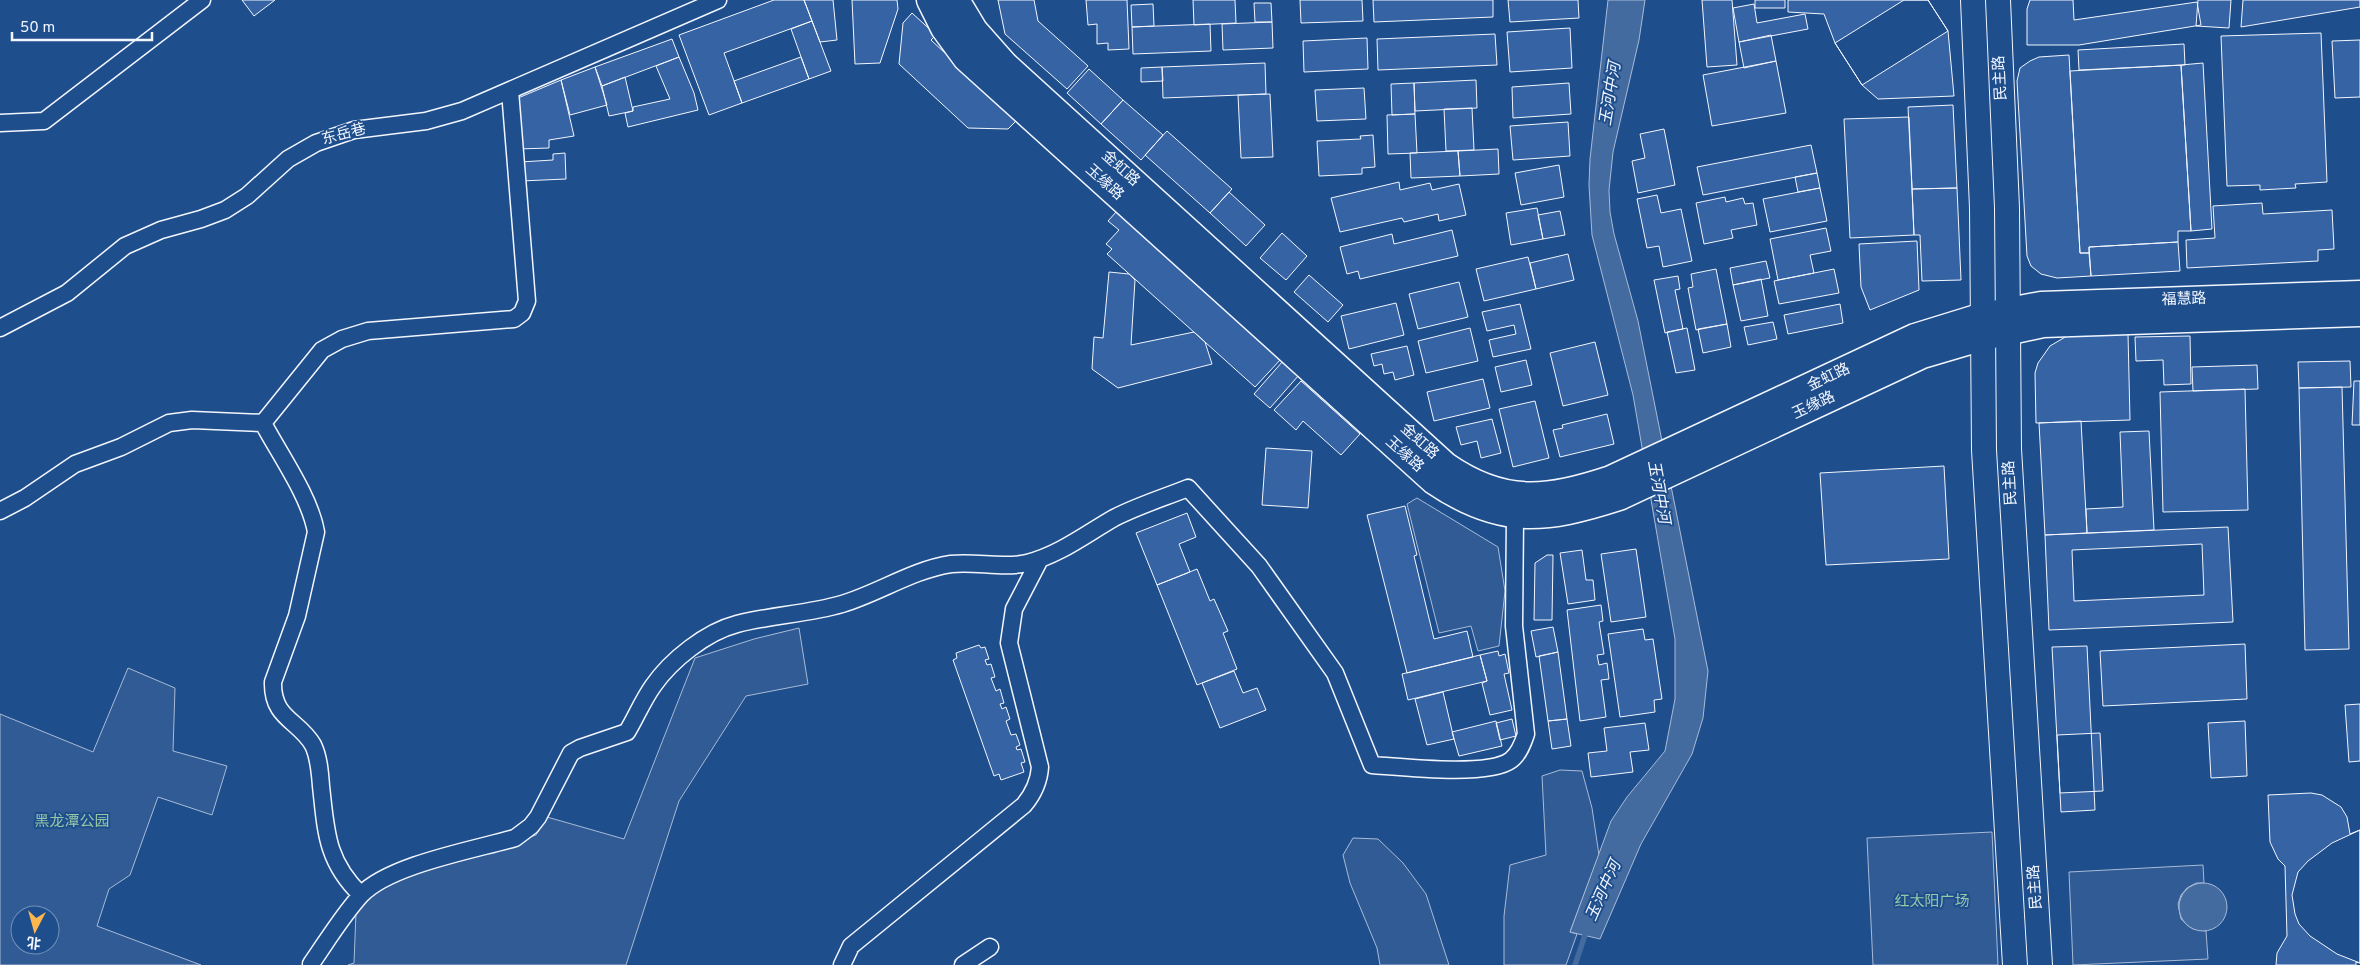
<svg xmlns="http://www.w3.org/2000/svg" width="2360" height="965" viewBox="0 0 2360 965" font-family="Overpass,'Noto Sans SC',sans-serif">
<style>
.built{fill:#305b95;stroke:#a8bbd7;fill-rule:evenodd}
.water{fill:#446ba0;stroke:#a8bbd7}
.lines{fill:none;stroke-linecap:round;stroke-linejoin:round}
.stream{stroke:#446ba0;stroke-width:5.5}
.building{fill:#3563a3;stroke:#f2f6ff;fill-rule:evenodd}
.street-casing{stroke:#f2f6ff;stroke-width:19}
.secondary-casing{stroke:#f2f6ff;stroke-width:26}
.primary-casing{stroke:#f2f6ff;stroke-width:29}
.street{stroke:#1f4e8c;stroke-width:16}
.secondary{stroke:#1f4e8c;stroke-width:24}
.primary{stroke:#1f4e8c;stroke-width:26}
.labels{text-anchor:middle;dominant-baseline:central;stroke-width:4;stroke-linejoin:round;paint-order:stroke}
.street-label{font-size:15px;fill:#f2f6ff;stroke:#1f4e8c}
.park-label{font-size:15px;fill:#97c8a6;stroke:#1f4e8c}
.water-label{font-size:16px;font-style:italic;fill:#f2f6ff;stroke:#1f4e8c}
</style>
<rect width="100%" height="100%" fill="#1f4e8c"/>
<path class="built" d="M1417,498L1498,547L1505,591L1499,646L1478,651L1471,626L1439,633L1407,504Z
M799,628L808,684L746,696L679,801L626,965H348L354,963L356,912L382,885L536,835L547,817L624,839L695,658L754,639Z
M128,668L175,688L173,751L227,766L212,815L158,797L130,875L109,889L97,926L201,965H0V714L93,752ZM20,915H50V945H20Z
M1560,770L1582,771L1592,808L1599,855L1570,932L1577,934L1566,965H1504V916L1510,865L1546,855L1542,776Z
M1992,832L1998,965H1873L1867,838Z
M1353,838L1378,839L1403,863L1426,894L1449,965H1380L1377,948L1350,883L1343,855Z
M2203,865L2204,883H2196L2187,888L2181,895L2178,904L2181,919L2187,925L2193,929L2206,931L2208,959L2073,965L2069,872Z"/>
<path class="water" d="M1608,0H1645L1639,40L1613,152L1609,190L1610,212L1614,234L1638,321L1708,671L1703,718L1692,754L1641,844L1600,939L1570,932L1611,821L1627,797L1665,751L1675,699V639L1633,395L1592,235L1589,185L1590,159Z
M2179 907a24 24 0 1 1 48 0a24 24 0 1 1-48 0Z"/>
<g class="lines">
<path class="stream" d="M1575,965L1587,929"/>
</g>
<path class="building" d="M242,0H275L254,16Z
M774,0H804L812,21L724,53L742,103L709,115L679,35Z
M804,0H833L837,40L820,42Z
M852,0H897L898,9L880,63L855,64Z
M998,0H1034L1038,21L1088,66L1067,89L1005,34Z
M1086,0H1127L1129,49L1108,50V43L1097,44V24L1088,25Z
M1193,0H1235L1236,23L1194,25Z
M1300,0H1362L1363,21L1301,23Z
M1373,0H1493V17L1374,22Z
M1508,0H1578L1579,18L1510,22Z
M1702,0H1732L1737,65L1707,67Z
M1755,0H1785V8H1755Z
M1788,0H1928L1948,31L1954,96L1878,99L1862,85L1835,43L1824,14L1788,12Z
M1904,0H1928L1948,31L1862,85L1835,43Z
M2030,0H2073L2074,20L2197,2L2201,25L2079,45H2027V9Z
M2198,0H2231L2229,28L2196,26Z
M2243,0H2360V7L2241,27Z
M1254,3H1271L1272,22H1255Z
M1153,4L1154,26L1132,27L1131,5Z
M1754,4L1757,23L1805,14L1808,29L1739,42L1733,8Z
M912,13L936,35L931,40L1017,120L1008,129L968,128L899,64L903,23Z
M812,21L831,71L809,79L791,29Z
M1272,22L1273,48L1223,50L1222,24Z
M1210,24L1211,51L1133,54L1132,27Z
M1570,28L1572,68L1510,72L1507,32Z
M2321,33L2327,182L2295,184L2296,188L2260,190V185L2227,186L2221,36Z
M1495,34L1497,65L1378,70L1377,39Z
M1771,35L1776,61L1744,68L1739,42Z
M1367,38L1368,69L1304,72L1303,41Z
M672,39L679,57L602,86L595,67Z
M2360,40V97L2335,98L2332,41Z
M2184,44L2185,65L2079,70L2078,50Z
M2069,55L2080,253H2089L2091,276L2057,278L2041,274L2031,266L2027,256L2017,81L2020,68L2030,61L2039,57Z
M679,57L694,93L698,110L628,127L625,113L633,111V107L670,99L656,66Z
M801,57L809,79L742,103L734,81Z
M1776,61L1786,113L1712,126L1703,75Z
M1265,63L1266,94L1163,98L1162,67Z
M2203,63L2212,229L2191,231L2181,65Z
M2181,65L2191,231H2178V242L2089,247V253H2080L2070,71Z
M595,67L607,105L570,115L561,80Z
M1162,67L1163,81L1141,82V68Z
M1089,69L1123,100L1101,124L1067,93Z
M625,77L633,111L609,116L602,86Z
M561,80L574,136L549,140V148L518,149V98Z
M1476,80L1477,108L1415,111L1414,83Z
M1414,83L1415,114L1392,115L1391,84Z
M1569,83L1571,114L1513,118L1512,87Z
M1364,88L1366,119L1317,121L1315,90Z
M1270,94L1273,157L1241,158L1238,95Z
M1123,100L1163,135L1141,160L1101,124Z
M1953,105L1957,188L1912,189L1908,107Z
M1472,108L1474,150L1446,151L1444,109Z
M1415,114L1417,153L1388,154L1387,115Z
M1909,117L1914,235L1850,238L1844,119Z
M1568,122L1570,156L1513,160L1510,126Z
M1664,129L1675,185L1638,193L1632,161L1645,158L1640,134Z
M1167,131L1232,189L1210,213L1145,155Z
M1373,135L1375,167L1362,168V174L1319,176L1317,141L1361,139L1360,136Z
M1811,145L1817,173L1703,195L1697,167Z
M1498,149L1499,174L1460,176L1458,151Z
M1458,151L1460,176L1411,178L1410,153Z
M565,153L566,179L521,181L520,162L553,160V154Z
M1559,165L1564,197L1521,205L1515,173Z
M1817,173L1820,188L1798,192L1795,177Z
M1399,182L1400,190L1430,183L1432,190L1459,184L1466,215L1439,221L1438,214L1404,222L1402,218L1340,232L1331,198Z
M1820,188L1827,221L1770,232L1763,199Z
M1957,188L1961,280L1922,281L1920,235H1914L1912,189Z
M1229,192L1265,225L1246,246L1210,213Z
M1657,195L1661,213L1681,209L1692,261L1663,267L1659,246L1647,248L1637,199Z
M1725,197L1726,202L1743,198L1745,204L1753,203L1757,225L1731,230L1733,238L1704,244L1696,203Z
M2262,203L2263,214L2332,210L2334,249L2318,250V261L2187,268L2186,240L2215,238L2213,206Z
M1537,208L1543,239L1511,245L1506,213Z
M1117,211L1281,359L1255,387L1107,254L1112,249L1106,244L1119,230L1108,221Z
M1560,211L1565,235L1543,239L1538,215Z
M1826,228L1831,251L1810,255L1814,273L1778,280L1770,239Z
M1452,230L1458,256L1360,279L1358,271L1347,274L1340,247L1392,234L1394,244Z
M1282,233L1307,256L1286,280L1260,258Z
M1917,241L1919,290L1870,310L1861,287L1859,244Z
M2178,242L2180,271L2091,276L2089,247Z
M1568,254L1574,280L1536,289L1530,263Z
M1528,257L1536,289L1484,301L1476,269Z
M1766,261L1770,278L1733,285L1730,268Z
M1716,269L1727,324L1696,330L1688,288L1693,287L1691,274Z
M1834,269L1839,293L1779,304L1774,281Z
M1109,272L1129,274L1135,280L1131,345L1194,332L1205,342L1212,364L1118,388L1092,369L1094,337L1103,338Z
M1309,275L1343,305L1328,322L1294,292Z
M1678,276L1680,289L1675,290L1683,329L1665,333L1654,280Z
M1761,279L1768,316L1741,321L1733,285Z
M1459,282L1468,317L1418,329L1409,294Z
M1396,303L1404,335L1349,349L1341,316Z
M1520,304L1531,349L1493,357L1489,340L1516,334L1514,325L1487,331L1482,312Z
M1840,304L1843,323L1788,334L1784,315Z
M1773,322L1777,339L1748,345L1744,327Z
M1727,324L1731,347L1703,353L1698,329Z
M1470,328L1478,361L1426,373L1418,341Z
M1687,328L1695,370L1676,373L1667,332Z
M2128,334L2130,420L2036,423L2035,373L2038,363L2050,346L2067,336Z
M2190,336L2191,384L2164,385L2163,360L2136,361L2135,337Z
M1595,342L1608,395L1563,406L1550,353Z
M1407,346L1414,375L1395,380L1393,372L1384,374L1382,364L1374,366L1371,354Z
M1526,360L1532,385L1501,392L1495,367Z
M1283,361L1299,375L1270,408L1254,394Z
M2350,361L2351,387L2299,388L2298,362Z
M2257,365L2258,389L2193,391L2192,367Z
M1483,379L1490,408L1434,421L1427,392Z
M1301,381L1360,434L1341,455L1303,421L1296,430L1274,410Z
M2354,381H2360V425H2352Z
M2342,387L2349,649L2305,650L2299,388Z
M2245,389L2248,510L2163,512L2160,392Z
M1535,401L1549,458L1513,467L1499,409Z
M1607,414L1614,444L1560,457L1553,430L1563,428L1562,425Z
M1492,419L1501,453L1481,458L1477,441L1461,445L1456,427Z
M2081,421L2087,533L2045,535L2039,423Z
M2149,431L2154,530L2087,533L2086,509L2123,507L2120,432Z
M1266,448L1312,451L1308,508L1262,505Z
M1944,466L1949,559L1826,565L1820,473Z
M1405,506L1417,555L1414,556L1434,639L1467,631L1473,657L1407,673L1367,515Z
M1187,513L1196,537L1179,544L1190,572L1157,585L1136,533Z
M2228,527L2233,622L2049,630L2045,535ZM2202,544L2204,595L2074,601L2072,550Z
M1636,549L1646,617L1611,622L1601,554Z
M1582,550L1586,580H1593L1595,600L1568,604L1560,553Z
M1547,555H1553L1552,620H1534L1535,563Z
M1197,569L1210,601L1214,599L1228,631L1223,633L1237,669L1197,685L1157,585Z
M1601,605L1603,621L1599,622L1604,654L1597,655L1599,665L1607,663L1609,679L1601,680L1606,717L1580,721L1567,610Z
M1553,627L1558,652L1536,657L1531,631Z
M1643,629L1645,640L1653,639L1662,699L1654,700L1655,712L1620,717L1608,634Z
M2245,644L2247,699L2103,706L2100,651Z
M979,645L981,648L985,647L989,659L985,660L987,665L991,664L995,677L991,678L996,691L1000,689L1004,703L1000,704L1002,709L1006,707L1010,719L1006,721L1011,735L1016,734L1020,745L1016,747L1017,750L1021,749L1025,762L1021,763L1024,772L1001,780L999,774L994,776L953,660L957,658L956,653Z
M2087,646L2095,810L2061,812L2052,647Z
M1498,651L1499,656L1505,654L1509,673L1504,674L1512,710L1490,715L1482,683L1487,681L1480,655Z
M1558,652L1567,719L1548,721L1539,656Z
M1480,655L1487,681L1408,700L1402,674Z
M1234,671L1243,693L1257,688L1266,710L1220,728L1202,683Z
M1443,692L1454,739L1427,745L1415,699Z
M2360,704V761L2349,762L2345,705Z
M1512,719L1516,736L1500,740L1496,723Z
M1567,719L1571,746L1552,749L1548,721Z
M1496,721L1502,746L1459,756L1452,732Z
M2245,721L2247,776L2211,778L2208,723Z
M1645,723L1649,750L1630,752L1633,772L1591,777L1588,753L1607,751L1604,728Z
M2100,733L2103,791L2060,793L2057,735Z
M2311,793L2322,795L2341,807L2347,817L2350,834L2360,830V963L2356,962V965H2276L2277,953L2287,936L2285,866L2278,859L2270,842L2268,795Z
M2360,830V963L2337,954L2310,936L2299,924L2295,914L2292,895L2298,872L2308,861L2332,843Z"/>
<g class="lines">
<defs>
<path id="street" d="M0,123L44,121L202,0
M0,328L67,293L125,246L161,230L201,219L225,210L247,196L288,159L316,143L354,130L426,121L462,111L718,0
M263,423C280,455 310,497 316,532L297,616L273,682C272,719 299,720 313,745C319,757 320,773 321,786C326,831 326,861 361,895
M0,511L25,498L75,464L121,447L169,423L192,420L263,423L322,350L342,339L368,331L514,319L522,313L527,301L510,91
M311,964C327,941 342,916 361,895C389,865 473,850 515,838L531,826L538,817L571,753L580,748L627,732C636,717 643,700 653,686C671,660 706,632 737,624C772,615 808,614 842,604C879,593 912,570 951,564C977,561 1002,569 1027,563C1059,555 1086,534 1114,518C1137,506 1163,498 1188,488L1259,566L1335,673L1372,765C1401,767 1489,777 1511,760C1519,754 1523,743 1526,734L1514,626L1515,516
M842,965L851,946L1024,805C1034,793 1039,782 1040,767L1009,643L1014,609L1040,559
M963,965L990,947"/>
<path id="secondary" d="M1973,0L1982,208L1984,450L2015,965
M1998,0L2007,208L2009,449L2040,965"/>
<path id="primary" d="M930,0L944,28L966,58L1434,481C1500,526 1545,521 1619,497L1922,355L1983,337L2043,324L2360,313
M956,0L974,30L1005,65L1446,466C1504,506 1547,500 1611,479L1915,337L1983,316L2041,305L2360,294"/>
</defs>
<use href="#street" class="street-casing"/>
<use href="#secondary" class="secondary-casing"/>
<use href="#primary" class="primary-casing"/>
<use href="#street" class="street"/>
<use href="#secondary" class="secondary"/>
<use href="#primary" class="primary"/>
</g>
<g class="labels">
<g class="street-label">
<text transform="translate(2001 78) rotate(-93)">民主路</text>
<text transform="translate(344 135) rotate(-15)">东岳巷</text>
<text transform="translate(1120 169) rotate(42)">金虹路</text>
<text transform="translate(1104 183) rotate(42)">玉缘路</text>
<text transform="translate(2184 300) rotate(-2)">福慧路</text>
<text transform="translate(1829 378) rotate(-25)">金虹路</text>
<text transform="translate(1814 406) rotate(-25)">玉缘路</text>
<text transform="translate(1419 442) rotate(42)">金虹路</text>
<text transform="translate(1404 455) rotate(42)">玉缘路</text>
<text transform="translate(2011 483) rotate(-93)">民主路</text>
<text transform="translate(2036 887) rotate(-94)">民主路</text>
</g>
<g class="park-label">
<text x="72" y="822">黑龙潭公园</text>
<text x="1932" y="902">红太阳广场</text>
</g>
<g class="water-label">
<text transform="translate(1611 94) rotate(-81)">玉河中河</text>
<text transform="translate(1658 492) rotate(80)">玉河中河</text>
<text transform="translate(1604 891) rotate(-66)">玉河中河</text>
</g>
</g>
<g transform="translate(35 930) rotate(186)"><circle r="24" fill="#1f4e8c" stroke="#7391ba"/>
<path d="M0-4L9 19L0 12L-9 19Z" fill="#ffb74d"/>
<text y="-8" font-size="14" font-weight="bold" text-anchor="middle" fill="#f2f6ff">北</text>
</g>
<path d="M12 32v8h140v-8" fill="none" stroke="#f2f6ff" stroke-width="2.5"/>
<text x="20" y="32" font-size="15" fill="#f2f6ff" stroke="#1f4e8c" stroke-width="4" paint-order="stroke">50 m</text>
</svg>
